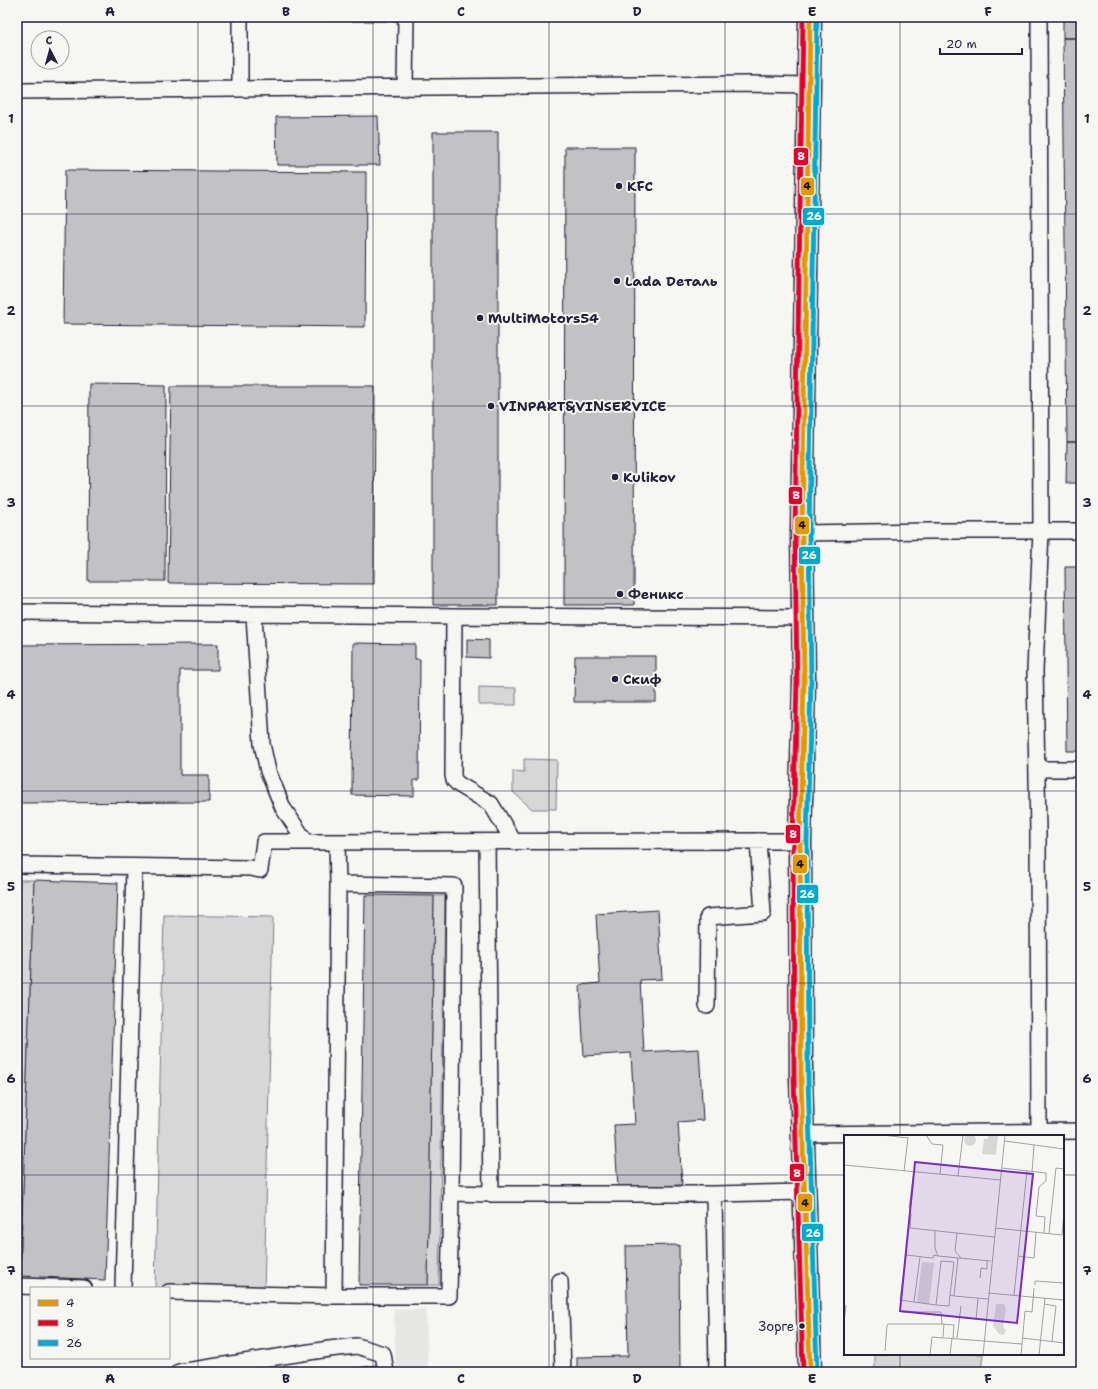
<svg xmlns="http://www.w3.org/2000/svg" width="1098" height="1389" viewBox="0 0 1098 1389" font-family="'Shantell Sans',sans-serif">
<style>
.built{fill:#e6e6e4}
.green{fill:#d7d7d7;stroke:#7c7c89}
.building{fill:#c2c2c4;stroke:#22223b}
.lines{fill:none;stroke-linecap:round;stroke-linejoin:round}
.service-casing{stroke:#22223b;stroke-width:18}
.minor-casing{stroke:#22223b;stroke-width:25}
.service{stroke:#f6f6f2;stroke-width:15}
.minor{stroke:#f6f6f2;stroke-width:22}
.bus-1-casing{stroke:#f6f6f2;stroke-width:8}
.bus-2-casing{stroke:#f6f6f2;stroke-width:8}
.bus-3-casing{stroke:#f6f6f2;stroke-width:8}
.bus-1{stroke:#e29906;stroke-width:5}
.bus-2{stroke:#e4002b;stroke-width:5}
.bus-3{stroke:#00a9ce;stroke-width:5}
.grid{fill:none;stroke:#22223b;stroke-width:1;stroke-opacity:0.55}
.poi-dot{fill:#22223b;stroke:#f6f6f2;stroke-width:1.5}
.labels{text-anchor:middle;dominant-baseline:central;stroke-width:4;stroke-linejoin:round;paint-order:stroke}
.bus-label{font-size:13px;fill:#22223b;stroke:#f6f6f2;text-anchor:end}
.poi-label{font-size:14px;font-weight:bold;fill:#22223b;stroke:#f6f6f2;text-anchor:start}
.inset-road{fill:none;stroke:#a1a1a9;stroke-width:1}
.view{fill:#7b2cbf;fill-opacity:0.15;stroke:#7b2cbf;stroke-width:2}
.inset-edge{fill:none;stroke:#22223b;stroke-width:2}
.line-badge{stroke:#f6f6f2;stroke-width:1.5}
.badge-label{font-size:11px;text-anchor:middle;font-weight:bold;fill:#fff}
.pale-badge-label{font-size:11px;text-anchor:middle;font-weight:bold;fill:#111}
.neatline{fill:none;stroke:#22223b;stroke-width:1.5}
.grid-label{font-size:13px;text-anchor:middle;font-weight:bold;fill:#22223b}
</style>
<rect width="100%" height="100%" fill="#f6f6f2"/>
<filter id="ink" filterUnits="userSpaceOnUse"><feTurbulence type="fractalNoise" baseFrequency=".025" numOctaves="2"/><feDisplacementMap in="SourceGraphic" scale="8" xChannelSelector="R" yChannelSelector="G"/><feConvolveMatrix kernelMatrix="1 2 1 2 8 2 1 2 1" color-interpolation-filters="sRGB"/></filter>
<g filter="url(#ink)">
<path class="built" d="M426,1309L428,1372H396L394,1310Z"/>
<path class="green" d="M479,687L516,688V705H479Z
M524,759L557,760L556,809H532L513,792V771L524,772Z
M20,880H34L20,1276H17V981Z
M434,896H445L439,1285H428Z
M164,915L273,917L264,1294L155,1288Z
M875,1354H983L981,1372H875Z"/>
<path class="building" d="M326,17H405V21H326Z
M1063,17H1081V38H1063Z
M1063,38H1081V442H1067Z
M378,116L380,165H277L276,117Z
M433,132H498V605H433Z
M565,147H635L634,605H564Z
M65,170L366,172L365,327L63,324Z
M89,384L166,385L165,581H88Z
M171,386H375L374,584L168,583Z
M1067,442H1081V483H1066Z
M1065,567H1081V751H1067Z
M467,639L489,640V658L467,657Z
M353,643L415,644V659H420L419,780H414V796L352,795Z
M218,644V670H180V775H209V802L17,803V645Z
M575,656H656V702H574Z
M34,880L118,883L105,1280L20,1276Z
M365,895L434,896L428,1285H359Z
M658,910L662,979L640,980L644,1052L699,1049L703,1120L678,1122L682,1185L618,1188L614,1125L635,1124L631,1053L584,1056L580,985L600,983L596,914Z
M1080,1146L1081,1372H1079Z
M679,1245L680,1372H577V1357L628,1356L626,1246Z
M376,1365L377,1372H335Z"/>
<g class="lines">
<defs>
<path id="service" d="M240,17V88
M405,88L406,17
M17,91L750,84L809,85
M802,533L930,531H1081
M17,612L454,616L803,618
M454,616L453,775L454,780L458,784L491,804L514,842
M1038,769H1081
M306,842L800,841
M337,842L338,884
M487,842L491,1194H714L805,1192
M17,865L250,868L260,870L264,842H306L283,808L268,771L262,744L254,615
M707,1006L708,917L763,913L758,841
M1039,1131L1038,832L1035,671L1041,531L1039,17
M803,1134L1081,1131
M451,1193L449,1296H334L338,884L454,886L451,1193L491,1194
M714,1194L717,1372
M560,1281L563,1372
M17,1286L84,1288
M123,1288L134,868
M169,1292L334,1296
M179,1372L329,1349L357,1346L383,1354L386,1372"/>
<path id="minor" d="M810,17L802,533L804,681L800,841L801,1078L810,1372"/>
</defs>
<use href="#service" class="service-casing"/>
<use href="#minor" class="minor-casing"/>
<use href="#service" class="service"/>
<use href="#minor" class="minor"/>
<defs>
<path id="bus-1" d="M810,17L802,533L804,681L800,841L801,1078L810,1372"/>
<path id="bus-2" d="M803,1372L794,1078L793,841L797,681L795,533L803,17"/>
<path id="bus-3" d="M817,1372L808,1078L807,841L811,681L809,533L817,17"/>
</defs>
<use href="#bus-1" class="bus-1-casing"/>
<use href="#bus-2" class="bus-2-casing"/>
<use href="#bus-3" class="bus-3-casing"/>
<use href="#bus-1" class="bus-1"/>
<use href="#bus-2" class="bus-2"/>
<use href="#bus-3" class="bus-3"/>
</g>
</g>
<path class="grid" d="M198,17V1372M373,17V1372M549,17V1372M725,17V1372M900,17V1136M17,214H1081M17,406H1081M17,598H1081M17,791H1081M17,983H1081M17,1175H845M1063,1175H1081M900,1354V1372"/>
<g class="poi-dot">
<circle cx="619" cy="186" r="4"/>
<circle cx="617" cy="281" r="4"/>
<circle cx="480" cy="318" r="4"/>
<circle cx="491" cy="406" r="4"/>
<circle cx="615" cy="477" r="4"/>
<circle cx="620" cy="594" r="4"/>
<circle cx="615" cy="679" r="4"/>
<circle cx="802" cy="1326" r="3.5"/>
</g>
<g class="labels">
<g class="bus-label">
<text x="794" y="1326">Зорге</text>
</g>
<g class="poi-label">
<text x="627" y="186">KFC</text>
<text x="625" y="281">Lada Dеталь</text>
<text x="488" y="318">MultiMotors54</text>
<text x="499" y="406">VINPART&amp;VINSERVICE</text>
<text x="623" y="477">Kulikov</text>
<text x="628" y="594">Феникс</text>
<text x="623" y="679">Скиф</text>
</g>
</g>
<g transform="translate(844 1135)">
<rect width="220" height="220" fill="#f6f6f2"/>
<path d="M120 5a6 6 0 1 1 12 0a6 6 0 1 1-12 0ZM144,1H154L152,20L138,19L140,4H144ZM78,127L90,128L85,169L73,167ZM152,169H160L162,174L159,191L162,196L159,200L155,199L149,191Z" fill="#d7d7d7"/>
<path class="inset-road" d="M38,0L64,3L60,36M82,0L88,9L99,10L96,39M161,6L220,14M0,30L157,45M158,33L202,38V46L195,52L192,81L201,82L200,98M188,37L190,10M114,41L119,0M65,73L70,37M67,79L66,93L150,102M151,93L218,100L220,77M113,98L111,116L117,123M205,98L212,33L220,34M94,121L147,126M174,121L190,123L192,97M76,122L70,167L56,165L62,120L88,123H89L90,120L94,121L91,113V96M114,123L110,161L144,164M136,143L137,133L143,134V126M191,150V146L220,148M144,158L220,165M106,160L105,171L92,170L97,126L110,127L106,160L110,161M170,160L183,36M70,167L92,170M200,169L212,171L208,206M58,177H97L98,189L110,190L109,203M132,185L134,163M0,188L2,170M99,202L100,189M113,203L117,171M178,203L220,208M41,216L43,190L45,189H98M86,220L88,202L178,209M106,220L108,203M139,220L161,0M177,220L181,176L188,177L190,153M195,220L201,163"/>
<path class="view" d="M71,27L189,39L173,188L56,176Z"/>
<rect width="220" height="220" class="inset-edge"/>
</g>
<g class="line-badge">
<rect x="793" y="147" width="16" height="19" rx="4" fill="#e4002b"/>
<rect x="800" y="177" width="15" height="19" rx="4" fill="#e29906"/>
<rect x="802" y="207" width="23" height="19" rx="4" fill="#00a9ce"/>
<rect x="788" y="486" width="15" height="19" rx="4" fill="#e4002b"/>
<rect x="794" y="516" width="16" height="19" rx="4" fill="#e29906"/>
<rect x="798" y="546" width="23" height="19" rx="4" fill="#00a9ce"/>
<rect x="785" y="824" width="16" height="20" rx="4" fill="#e4002b"/>
<rect x="792" y="854" width="16" height="20" rx="4" fill="#e29906"/>
<rect x="796" y="884" width="23" height="20" rx="4" fill="#00a9ce"/>
<rect x="789" y="1163" width="16" height="19" rx="4" fill="#e4002b"/>
<rect x="797" y="1193" width="16" height="19" rx="4" fill="#e29906"/>
<rect x="801" y="1223" width="23" height="19" rx="4" fill="#00a9ce"/>
</g>
<g class="badge-label">
<text x="801" y="160">8</text>
<text x="814" y="220">26</text>
<text x="796" y="499">8</text>
<text x="809" y="559">26</text>
<text x="793" y="838">8</text>
<text x="807" y="898">26</text>
<text x="797" y="1177">8</text>
<text x="813" y="1237">26</text>
</g>
<g class="pale-badge-label">
<text x="807" y="190">4</text>
<text x="802" y="529">4</text>
<text x="800" y="868">4</text>
<text x="805" y="1207">4</text>
</g>
<rect width="1098" height="1389" fill="none" stroke="#f6f6f2" stroke-width="44"/>
<rect x="30" y="1287" width="140" height="72" fill="#f6f6f2" stroke="#a1a1a9"/>
<rect x="38" y="1300" width="20" height="6" fill="#e29906" stroke="#a1a1a9"/>
<text x="66" y="1307" font-size="12" fill="#22223b">4</text>
<rect x="38" y="1320" width="20" height="6" fill="#e4002b" stroke="#a1a1a9"/>
<text x="66" y="1327" font-size="12" fill="#22223b">8</text>
<rect x="38" y="1340" width="20" height="6" fill="#00a9ce" stroke="#a1a1a9"/>
<text x="66" y="1347" font-size="12" fill="#22223b">26</text>
<g transform="translate(50 50) rotate(354)"><circle r="19" fill="#f6f6f2" stroke="#a1a1a9"/>
<path d="M0-3L7 15L0 10L-7 15Z" fill="#22223b"/>
<text y="-6" font-size="11" font-weight="bold" text-anchor="middle" fill="#22223b">С</text>
</g>
<path d="M940 48v6h82v-6" fill="none" stroke="#22223b" stroke-width="2"/>
<text x="946" y="48" font-size="12" fill="#22223b" stroke="#f6f6f2" stroke-width="3" paint-order="stroke">20 m</text>
<rect x="22" y="22" width="1054" height="1345" class="neatline"/>
<g class="grid-label">
<text x="110" y="16">A</text>
<text x="286" y="16">B</text>
<text x="461" y="16">C</text>
<text x="637" y="16">D</text>
<text x="812" y="16">E</text>
<text x="988" y="16">F</text>
<text x="11" y="123">1</text>
<text x="1087" y="123">1</text>
<text x="11" y="315">2</text>
<text x="1087" y="315">2</text>
<text x="11" y="507">3</text>
<text x="1087" y="507">3</text>
<text x="11" y="699">4</text>
<text x="1087" y="699">4</text>
<text x="11" y="891">5</text>
<text x="1087" y="891">5</text>
<text x="11" y="1083">6</text>
<text x="1087" y="1083">6</text>
<text x="11" y="1275">7</text>
<text x="1087" y="1275">7</text>
<text x="110" y="1383">A</text>
<text x="286" y="1383">B</text>
<text x="461" y="1383">C</text>
<text x="637" y="1383">D</text>
<text x="812" y="1383">E</text>
<text x="988" y="1383">F</text>
</g>
</svg>
